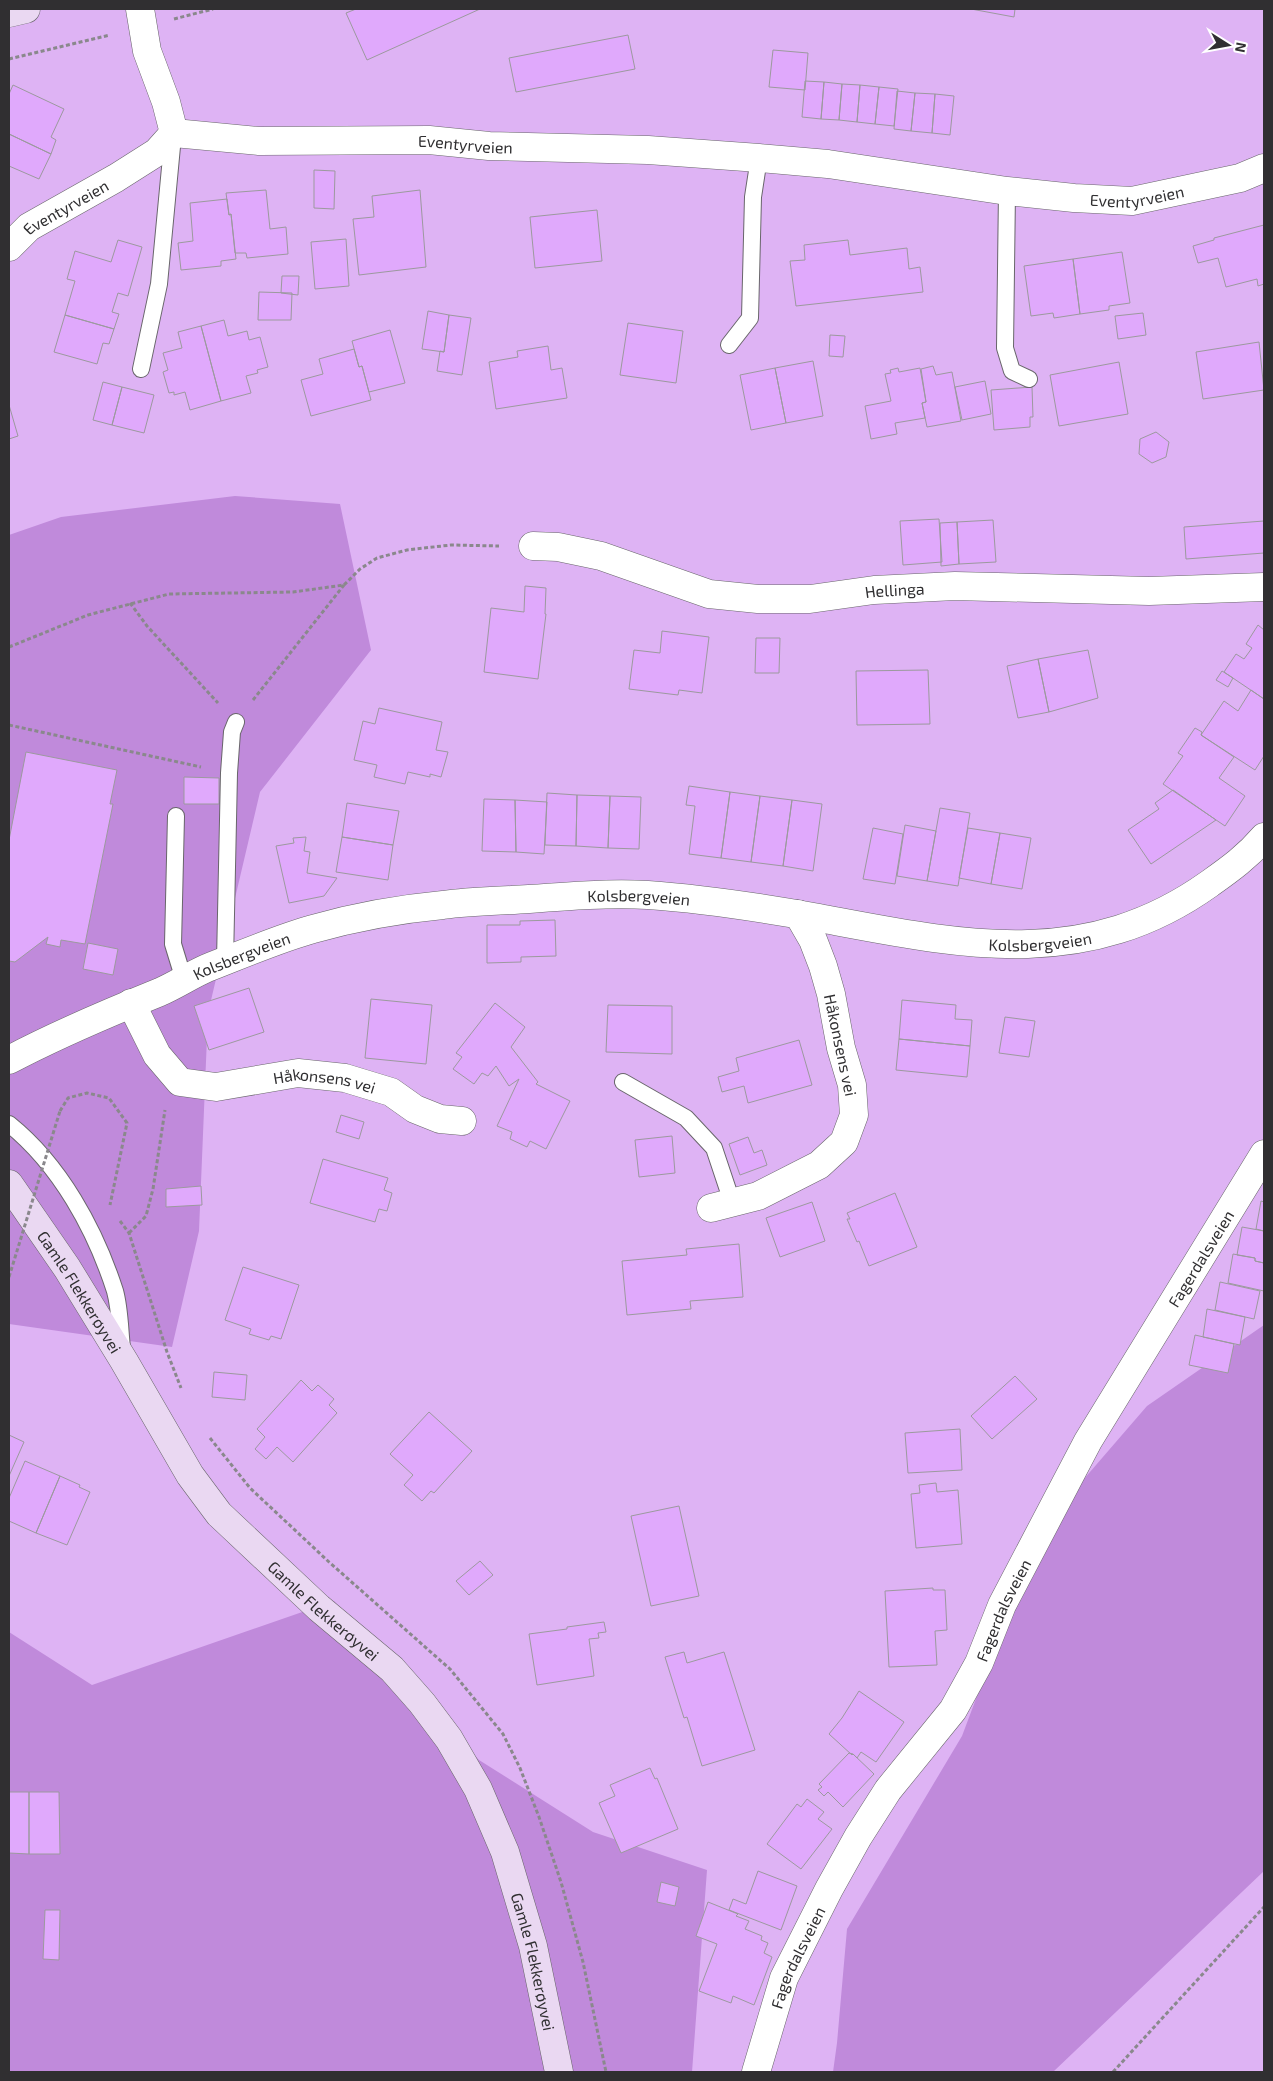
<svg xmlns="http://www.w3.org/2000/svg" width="1273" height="2081" viewBox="0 0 1273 2081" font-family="'Exo 2',sans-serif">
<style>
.green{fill:#deb3f4}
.forest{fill:#c08adb}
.building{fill:#e0a9fc;stroke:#9c999e}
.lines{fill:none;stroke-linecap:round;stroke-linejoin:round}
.lane-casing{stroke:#69666b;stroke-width:18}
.street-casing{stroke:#69666b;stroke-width:29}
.secondary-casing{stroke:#69666b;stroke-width:29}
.path{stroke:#8a888c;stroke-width:3;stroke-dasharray:4 2.5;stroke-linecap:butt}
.lane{stroke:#fff;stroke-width:16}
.street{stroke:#fff;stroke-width:28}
.secondary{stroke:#ead8f2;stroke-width:28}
.path-bridge{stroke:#8a888c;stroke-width:3;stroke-dasharray:4 2.5;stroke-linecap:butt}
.labels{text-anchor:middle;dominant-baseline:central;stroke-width:4;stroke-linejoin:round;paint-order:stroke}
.street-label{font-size:16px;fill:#302f31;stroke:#fff}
</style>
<rect width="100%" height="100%" fill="#e2dee4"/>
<path class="green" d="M9,9H1264V2072H9Z"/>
<path class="forest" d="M235,496L340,504L371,650L260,792L208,1013L199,1231L172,1347L9,1324V535L61,517Z
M1264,1325V1871L1053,2072H833L837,2043L847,1929L962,1736L1039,1531L1147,1406Z
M334,1601L479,1760L593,1832L707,1870L692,2072H9V1632L92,1685Z"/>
<path class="building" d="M356,9H480L367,60L346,13Z
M971,9H1015L1014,17Z
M628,35L635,69L516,92L509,58Z
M773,50L808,53L805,90L769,87Z
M805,81L824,82L821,119L802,117Z
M824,82L842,84L839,120L821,119Z
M842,84L860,85L857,122L839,120Z
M13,85L64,109L51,137L56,140L51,154L9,134V94Z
M860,85L879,87L875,124L857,122Z
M879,87L898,89L894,126L875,124Z
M897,91L915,93L911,131L894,129Z
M915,93L935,94L932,133L911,131Z
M935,94L954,96L950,135L932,133Z
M9,134L51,154L39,179L9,166Z
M314,170L335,171L334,209L314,208Z
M266,190L270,229L286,227L288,254L247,258L246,253H235L231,214L229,215L226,193Z
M420,190L426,267L359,275L353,219L374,217L372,196Z
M227,199L229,215L231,214L236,259L221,261V266L181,270L178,243L193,241L190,203Z
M597,210L602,261L535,268L530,217Z
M1264,225V284L1258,286L1257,279L1226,287L1218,258L1198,263L1193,246L1214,240V238Z
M346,239L349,286L315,289L311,242Z
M118,240L142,247L128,296L118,293L112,312L119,314L114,329L65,315L75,281L67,279L75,251L111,262Z
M848,240L850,255L907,248L909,269L920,267L923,292L796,306L790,261L805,260L804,245Z
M1122,252L1130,303L1109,306V310L1080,314L1073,259Z
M1073,259L1080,314L1054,318L1053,313L1031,316L1024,266Z
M282,276H299L298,295L281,293Z
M259,292L292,293L291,320H258Z
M428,311L449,315L444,352L422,349Z
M1143,313L1146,335L1118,339L1115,316Z
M65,315L114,329L109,344L103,343L97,364L54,352Z
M449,315L471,318L462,375L437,371L440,351L444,352Z
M224,320L228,336L247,331L249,340L260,337L268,367L257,370L258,373L246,376L251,393L221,401L201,326Z
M628,323L683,331L676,383L620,375Z
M201,326L221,401L190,410L185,392L174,395V392L169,393L163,372L168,370L163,353L182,348L178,332Z
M390,330L405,383L369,392L362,366L359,367L352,341Z
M830,335L845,336L843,357L829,356Z
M1259,342L1264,390L1203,399L1196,352Z
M548,346L551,370L562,368L567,398L496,409L489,362L518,357L517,351Z
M354,349L359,367L362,366L371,400L311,416L301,380L323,374L319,359Z
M813,361L823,416L786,423L775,368Z
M1119,362L1128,414L1059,426L1050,375Z
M933,366L936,375L952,372L961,421L927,427L922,403L926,402L921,369Z
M775,368L786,423L751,430L740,375Z
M898,368L899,372L920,368L926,402L922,403L925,418L895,423L897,434L871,439L865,406L891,401L885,374L891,373L890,370Z
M985,381L991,414L962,420L955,387Z
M103,382L122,387L112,425L93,420Z
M122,387L154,395L144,433L112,425Z
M1032,387L1033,417H1030V427L994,430L991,390Z
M9,405L18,436L9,439Z
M1156,432L1169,442L1166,457L1152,463L1139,454L1140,439Z
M939,519L942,562L903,565L900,521Z
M993,520L996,562L959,564L957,522Z
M1264,521V553L1186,559L1184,527Z
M957,522L959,564L941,566L940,523Z
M525,586L546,588L545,614H546L538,679L484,672L491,608L524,612Z
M1258,625L1264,630V699L1224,672L1236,654L1244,659L1252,648L1246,644Z
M662,631L709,637L702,693L679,690L678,695L629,689L634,650L660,653Z
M756,638H780L779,673H755Z
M1088,650L1098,698L1049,712L1038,659Z
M1038,659L1049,712L1018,718L1007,666Z
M928,670L930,724L857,725L856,671Z
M1222,671L1233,678L1228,687L1216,680Z
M1251,690L1264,699V756L1255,770L1201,735L1224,701L1238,711Z
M379,708L442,722L436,750L448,752L441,777L430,774V777L408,772L405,784L374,777L377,765L354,760L363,721L375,724Z
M1195,728L1202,732L1201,735L1234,757L1219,778L1245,796L1225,826L1163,784L1183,756L1178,753Z
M26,752L117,770L110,804H113L85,944L61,940L60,947L46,944L48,937L15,962L9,961V840Z
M184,777L219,778V804H184Z
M689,786L730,792L721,858L689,854L695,806L686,805Z
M1173,790L1216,820L1151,864L1128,830L1159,809L1155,803Z
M730,792L760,796L751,862L721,858Z
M547,793L577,795L576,846L545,845Z
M577,795L610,796L608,848L576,846Z
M610,796L641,797L639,849L608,848Z
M760,796L792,800L783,866L751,862Z
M484,799L515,800L516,852L482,851Z
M515,800L547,802L544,854L516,852Z
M792,800L822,804L813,871L783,866Z
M347,803L399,811L393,845L342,837Z
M940,808L970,813L958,886L927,881Z
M905,825L936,831L927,881L897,876Z
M873,828L903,834L895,884L863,879Z
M968,828L1000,833L991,884L959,878Z
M1000,833L1031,838L1022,889L991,884Z
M306,837L304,851L310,852L307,873L337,878L324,896L289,903L276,846L294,843L293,838Z
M342,837L393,845L388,880L336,872Z
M555,920L556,956L521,957V962L487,963V925H520V921Z
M88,943L118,949L113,975L83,969Z
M249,988L264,1032L209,1050L194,1006Z
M371,999L432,1005L426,1064L365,1058Z
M902,1000L956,1005L955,1019L972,1020L970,1046L899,1039Z
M495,1003L525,1027L511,1047L538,1082L536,1084L570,1101L546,1149L530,1141L527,1147L510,1139L512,1132L497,1126L519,1079L509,1086L496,1066L488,1076L482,1073L474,1084L453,1069L462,1057L456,1053Z
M608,1005L672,1006V1054L606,1052Z
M1005,1017L1035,1021L1029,1057L999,1053Z
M899,1039L970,1046L967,1077L896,1070Z
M799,1040L812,1085L748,1103L744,1086L722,1092L718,1077L739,1071L736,1058Z
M341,1115L364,1122L359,1139L336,1132Z
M672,1136L675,1173L639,1177L635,1140Z
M748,1137L754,1153L762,1150L767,1165L740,1175L729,1144Z
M323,1159L388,1178L384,1190L392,1193L387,1211L379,1209L375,1222L310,1203Z
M201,1186L202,1205L166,1207V1189Z
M895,1193L917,1247L869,1266L859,1241L857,1242L847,1219H850L847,1213Z
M1261,1201L1264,1202V1231L1256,1229Z
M812,1202L825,1241L780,1257L766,1218Z
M1242,1227L1264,1231V1263L1255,1261V1258L1237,1255Z
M739,1244L743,1297L690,1301L691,1309L627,1315L622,1261L687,1255L686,1249Z
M1233,1254L1255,1258V1261L1264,1263V1291L1228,1283Z
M243,1267L299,1285L281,1339L271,1336L269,1340L249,1334L251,1329L225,1320Z
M1220,1282L1260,1291L1254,1319L1215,1310Z
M1207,1309L1245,1317L1240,1345L1203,1337Z
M1195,1335L1234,1344L1228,1373L1189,1365Z
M214,1372L247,1375L245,1400L212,1397Z
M1015,1376L1037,1399L992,1439L971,1416Z
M301,1380L312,1391L318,1385L334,1399L329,1405L337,1413L293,1462L277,1447L266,1459L255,1449L265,1437L257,1429Z
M429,1412L472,1451L434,1493L431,1491L422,1501L404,1485L413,1475L390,1454Z
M960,1429L962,1470L908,1473L905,1433Z
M9,1435L24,1442L9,1476Z
M25,1461L60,1476L36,1533L9,1521V1498Z
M60,1476L80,1485L79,1487L90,1492L67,1545L36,1533Z
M936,1483L937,1492L958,1490L962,1544L916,1548L911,1494L920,1493L919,1485Z
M679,1506L699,1596L651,1606L631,1516Z
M480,1561L493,1575L469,1595L456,1581Z
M933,1588V1590H945L947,1630L935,1631L937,1665L889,1667L885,1591Z
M604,1622L606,1632L598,1633L599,1638L589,1639L594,1676L537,1685L529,1634L567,1629V1627Z
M684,1652L687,1663L724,1652L755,1750L702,1766L687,1717L684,1718L665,1657Z
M859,1691L904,1722L876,1762L861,1752L857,1758L853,1754L852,1755L829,1734L842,1718Z
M849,1753L853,1754L874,1774L843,1807L828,1792L824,1796L818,1790L822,1787L819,1784Z
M650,1768L655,1779L657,1778L678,1829L621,1853L599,1803L615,1796L610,1785Z
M9,1792H29V1854L9,1853Z
M29,1792H59L60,1854H29Z
M807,1799L824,1812L818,1819L832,1829L801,1869L767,1844L797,1804L801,1807Z
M758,1871L797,1886L781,1930L729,1910L733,1899L746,1904Z
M661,1882L679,1887L675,1906L657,1902Z
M708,1902L738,1914L736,1916L749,1921L745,1929L762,1936L761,1940L768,1943L764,1953L772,1957L754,2005L733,1996L731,2003L699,1991L717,1944L696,1936Z
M45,1910H60L59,1960L43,1959Z"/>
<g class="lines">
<defs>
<path id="lane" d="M1007,191L1005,348L1012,371L1029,379
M729,345L750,318L753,197L759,158
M141,369L159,284L173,136
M176,816L173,944L184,980
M225,961L229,773L232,732L236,722
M623,1082L686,1118L714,1148L732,1202
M9,1124C60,1165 95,1229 115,1291C120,1309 120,1330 122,1348"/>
<g id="street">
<path id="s1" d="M140,9L147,51L166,102L174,133L259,141L429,140L489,146L648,150L759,158L828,164L1007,191L1074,198L1132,201L1240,178L1264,168"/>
<path id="s2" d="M9,247L29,227L116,178L157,152L174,133"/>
<path id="s3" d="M533,546L558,547L601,556L709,594L758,599H810L874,590L955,586L1149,591L1264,587"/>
<path id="s4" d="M131,1003L157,1055L180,1082L216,1087L298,1073L345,1078L391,1092L415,1109L440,1119L462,1121"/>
<path id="s5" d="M9,1060C58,1034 108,1013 160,992C176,985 191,975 207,968C241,955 277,939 313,929C355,917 400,909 443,905C471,901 500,901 529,899C569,896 609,893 648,895C705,899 763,908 819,918C958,944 1084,973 1209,884C1230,869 1247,857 1264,837"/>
<path d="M711,1208L758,1196L819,1165L844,1142L854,1115L852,1085L841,1048L831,994L823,966L813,940L798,914"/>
<path id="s6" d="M756,2072L784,1978L829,1889L858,1837L888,1790L953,1710L979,1663L1002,1605L1088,1441L1264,1154"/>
</g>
<g id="secondary">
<path d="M9,13L26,9"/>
<path id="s7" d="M9,1184L67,1268L124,1361L190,1475L219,1514L319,1608L392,1669L422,1703L449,1739L478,1789L505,1852L533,1946L559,2072"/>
</g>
</defs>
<use href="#lane" class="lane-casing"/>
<use href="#street" class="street-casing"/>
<use href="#secondary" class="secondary-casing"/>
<path class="path" d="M174,19L213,9
M9,59L110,35
M130,603L147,626L218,703
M9,647L88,615L169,594L293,592L344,585L360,569L377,558L407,550L451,545L499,546
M253,700L344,585
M9,725L201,767
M60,1111L68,1098L87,1093L109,1098L127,1123L110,1205
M120,1221L129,1233L167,1352L181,1388
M129,1233L146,1216L153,1189L165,1110
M210,1438L250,1488L329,1562L450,1669L503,1734L520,1768L539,1817L561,1882L583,1962L606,2072
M1113,2072L1264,1907"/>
<use href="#lane" class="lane"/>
<use href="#street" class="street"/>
<use href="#secondary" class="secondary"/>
<path class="path-bridge" d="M9,1277L60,1111"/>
</g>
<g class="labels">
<g class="street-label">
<text stroke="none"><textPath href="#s1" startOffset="421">Eventyrveien</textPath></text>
<text stroke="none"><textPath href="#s1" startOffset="1096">Eventyrveien</textPath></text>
<text stroke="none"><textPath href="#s2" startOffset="70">Eventyrveien</textPath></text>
<text stroke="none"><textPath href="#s3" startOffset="370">Hellinga</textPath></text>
<text stroke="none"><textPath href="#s5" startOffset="660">Kolsbergveien</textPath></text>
<text stroke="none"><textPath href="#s5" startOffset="1065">Kolsbergveien</textPath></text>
<text stroke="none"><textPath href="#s5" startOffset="255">Kolsbergveien</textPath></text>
<text transform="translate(841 1045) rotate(78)">Håkonsens vei</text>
<text stroke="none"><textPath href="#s4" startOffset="240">Håkonsens vei</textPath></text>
<text stroke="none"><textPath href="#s6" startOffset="932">Fagerdalsveien</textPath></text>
<text stroke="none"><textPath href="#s7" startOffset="129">Gamle Flekkerøyvei</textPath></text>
<text stroke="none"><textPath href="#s7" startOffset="534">Gamle Flekkerøyvei</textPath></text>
<text stroke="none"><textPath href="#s6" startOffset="528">Fagerdalsveien</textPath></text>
<text stroke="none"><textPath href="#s6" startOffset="122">Fagerdalsveien</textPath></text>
<text stroke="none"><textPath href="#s7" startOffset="954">Gamle Flekkerøyvei</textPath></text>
</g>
</g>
<rect width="1273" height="2081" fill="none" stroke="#302f31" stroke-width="20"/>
<g transform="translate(1228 45) rotate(101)" stroke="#ffffff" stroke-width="4" paint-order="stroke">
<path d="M0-4L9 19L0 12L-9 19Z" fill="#302f31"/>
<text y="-8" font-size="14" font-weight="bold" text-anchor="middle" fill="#302f31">N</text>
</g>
</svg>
